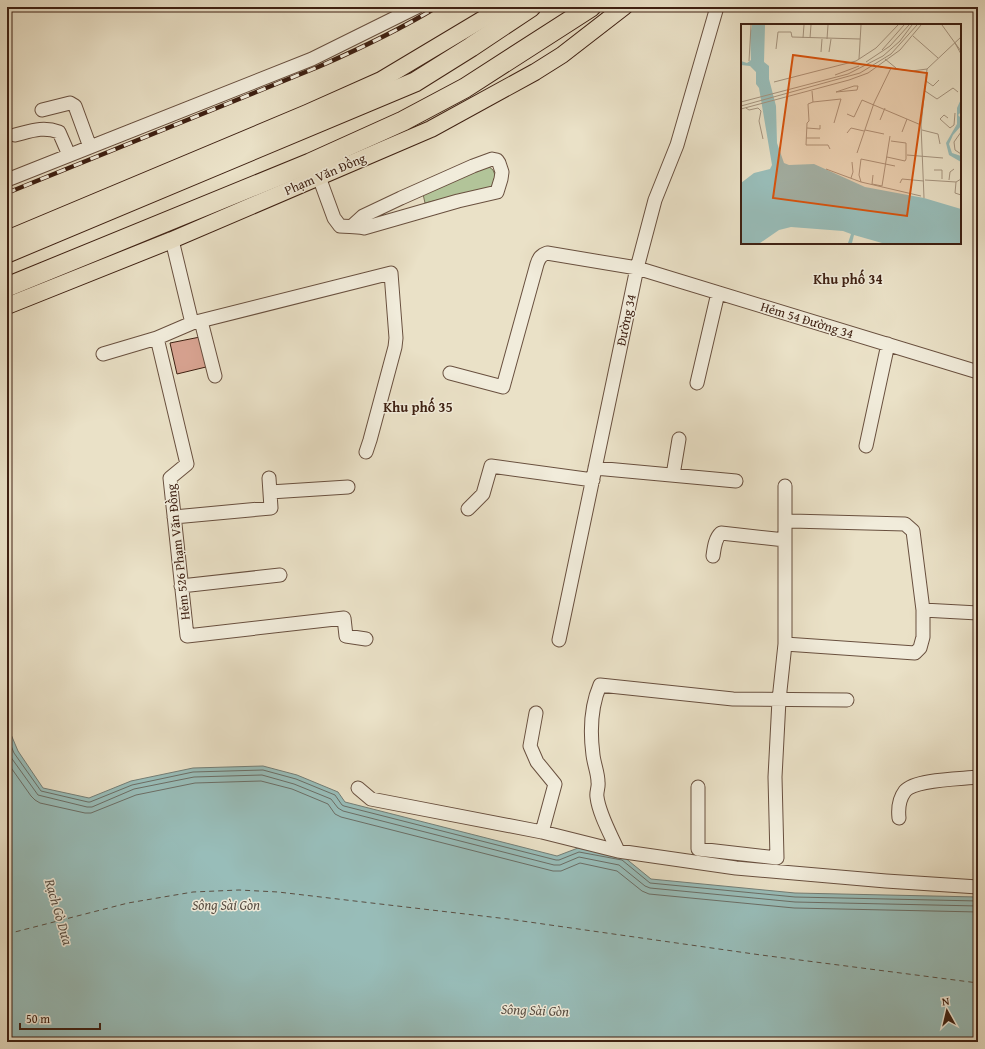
<svg xmlns="http://www.w3.org/2000/svg" width="985" height="1049" viewBox="0 0 985 1049" font-family="'Gentium Book Plus',serif">
<style>
.green{fill:#b2c499;stroke:#787256}
.water{fill:#98bdb9;stroke:#747e76}
.lines{fill:none;stroke-linecap:round;stroke-linejoin:round}
.shore{stroke:#6b6e66;stroke-width:1}
.ferry{stroke:#594f44;stroke-width:1;stroke-dasharray:5 4;stroke-linecap:butt}
.building{fill:#d7a290;stroke:#3e2012}
.minor-casing{stroke:#69503f;stroke-width:15}
.major-casing{stroke:#3e2012;stroke-width:18}
.highway-casing{stroke:#3e2012;stroke-width:21}
.minor{stroke:#f1ecdb;stroke-width:13}
.major{stroke:#eae1c7;stroke-width:16}
.highway{stroke:#eae1c7;stroke-width:19}
.rail-casing{stroke:#3e2012;stroke-width:4.5}
.rail{stroke:#f1ecdb;stroke-width:3;stroke-dasharray:9;stroke-linecap:butt}
.labels{text-anchor:middle;dominant-baseline:central;stroke-width:3;stroke-linejoin:round;paint-order:stroke}
.street-label{font-size:13px;fill:#3e2012;stroke:#f1ecdb}
.neighbourhood-label{font-size:14px;font-weight:bold;fill:#3e2012;stroke:#f1ecdb}
.water-label{font-size:14px;font-style:italic;fill:#594f44;stroke:#f1ecdb}
.inset-river{fill:none;stroke:#98bdb9;stroke-width:2}
.inset-road{fill:none;stroke:#a5947f;stroke-width:1}
.view{fill:#d7530d;fill-opacity:0.15;stroke:#d7530d;stroke-width:2}
.inset-edge{fill:none;stroke:#3e2012;stroke-width:2}
</style>
<rect width="100%" height="100%" fill="#eae1c7"/>
<filter id="stains"><feTurbulence type="fractalNoise" baseFrequency=".005" numOctaves="4"/><feColorMatrix values="0 0 0 0 .2 0 0 0 0 .09 0 0 0 0 .02 0 0 0 .5 -.17"/></filter>
<radialGradient id="worn" r=".72"><stop offset=".6" stop-color="#630" stop-opacity="0"/><stop offset="1" stop-color="#630" stop-opacity=".3"/></radialGradient>
<path class="green" d="M488,166L493,170L495,175L493,185L489,188L425,203L423,194Z"/>
<path class="water" d="M7,725L18,751L43,788L89,798L131,781L193,768L263,766L297,775L338,792L345,802L557,856L578,848L624,857L651,879L795,893L978,897V1042H7Z"/>
<g class="lines">
<path class="shore" d="M7,736L14,753L41,791L88,802H90L132,785L193,772L263,770L296,779L335,795L342,805L344,806L556,860H559L579,852L622,860L650,883L795,897L978,901
M7,749L10,756L38,795L87,807H92L134,789L194,777L262,775L294,784L331,799L338,808L343,811L554,865H560L579,857L619,865L645,886L650,888L795,902L978,906
M7,762L31,796L35,800L40,803L85,813H91L136,795L195,783L261,781L292,789L328,804L335,814L341,817L553,871H561L580,863L617,871L642,891L649,894L794,908L978,912"/>
<path class="ferry" d="M7,934L128,903L193,892L239,890L278,892L508,919L761,955L978,983"/>
</g>
<path class="building" d="M200,337L206,367L177,374L170,343Z"/>
<g class="lines">
<defs>
<path id="minor" d="M42,110L70,103L75,106L90,147
M15,135C31,131 43,126 59,132L69,155
M319,177L334,218L340,226C349,227 355,226 364,228L458,201L497,192L501,179L502,172L499,163L497,160L492,159L473,166L401,198L363,216L352,226
M7,180L312,59L417,7
M172,240L192,323L157,338L187,464L170,478L187,636L344,618L346,636L366,639
M201,321L215,376
M192,323L391,273L396,338L395,347L370,440L366,452
M103,354L157,338
M450,373L503,387L537,264C539,258 541,255 547,253L637,268L978,372
M697,383L718,293
M866,446L888,344
M595,468L736,481
M673,475L679,439
M270,492L348,487
M468,509L483,494L491,466L593,480
M174,517L271,508L269,478
M713,556C714,549 715,538 721,533L785,540
M181,586L280,575
M923,610L978,613
M559,640L637,268L655,200L677,145L717,7
M785,644L915,653L920,648L923,637V610L913,531L905,524L791,521
M536,713L530,746L537,762L555,784L542,832
M698,787V849L777,858L775,777L779,700L785,644V486
M358,788L371,799L542,832L618,851L736,868L886,881L978,887
M899,818C898,809 899,799 905,791C915,779 962,779 978,777
M618,851C611,835 599,814 597,797C596,792 599,787 598,782C598,773 594,764 593,755C590,732 591,706 600,685L733,699L847,700"/>
<path id="major" d="M7,239L307,113L381,80L503,7
M7,306L172,240L431,129L535,72L562,55L624,7"/>
<path id="highway" d="M7,253L415,82L471,47L531,7
M7,287L310,163L403,121L465,88L591,7"/>
</defs>
<use href="#minor" class="minor-casing"/>
<use href="#major" class="major-casing"/>
<use href="#highway" class="highway-casing"/>
<use href="#minor" class="minor"/>
<use href="#major" class="major"/>
<use href="#highway" class="highway"/>
<defs>
<path id="rail" d="M7,193L318,67C359,49 399,30 437,7"/>
</defs>
<use href="#rail" class="rail-casing"/>
<use href="#rail" class="rail"/>
</g>
<g class="labels">
<g class="street-label">
<text transform="translate(325 174) rotate(-23)">Phạm Văn Đồng</text>
<text transform="translate(626 320) rotate(-78)">Đường 34</text>
<text transform="translate(807 320) rotate(17)">Hẻm 54 Đường 34</text>
<text transform="translate(178 552) rotate(-96)">Hẻm 526 Phạm Văn Đồng</text>
</g>
<g class="neighbourhood-label">
<text x="848" y="279">Khu phố 34</text>
<text x="418" y="407">Khu phố 35</text>
</g>
<g class="water-label">
<text x="226" y="905">Sông Sài Gòn</text>
<text transform="translate(59 912) rotate(74)">Rạch Gò Dưa</text>
<text transform="translate(535 1010) rotate(2)">Sông Sài Gòn</text>
</g>
</g>
<g transform="translate(741 24)">
<rect width="220" height="220" fill="#eae1c7"/>
<path d="M11,1H24L23,38L28,42V55L35,82L36,119L43,139L48,141L73,140L124,163L183,174L220,185V219H141L113,211L111,219H107L110,210L102,207L50,203L38,206L19,219H0V159L13,149L29,145L31,141L18,64L15,60V48L9,42L0,41V37L6,39L10,36L9,12ZM220,75V88L217,91L220,94V102L212,111L208,120L211,129L220,132V138L208,131L205,119L216,100V84Z" fill="#98bdb9"/>
<path class="inset-river" d="M0,175L34,158L61,156L193,190L202,187M0,210L36,191L71,186L178,211L190,205L202,187M149,219L182,175"/>
<path class="inset-road" d="M201,1L214,19M172,12L197,34M62,14L63,1M69,14L70,1M86,15L87,1M35,25L37,8H50L51,13L119,15M141,26L163,1M220,27L214,19L220,30M80,28L81,15M88,28L90,15M118,35L120,1M144,35L155,44M8,37L10,1M125,38L149,22L168,1M139,43L171,47L186,45L220,13M94,51L118,42M185,57L192,62L198,56M33,58L115,37L135,24L157,1M113,62H117L116,66L95,68ZM71,67L72,78L67,80L68,97L66,99L65,121H87L89,125M184,67L196,75L212,64L217,68M0,78L107,50L142,32L159,17L171,1M72,78L100,75L93,99M0,82L119,49L150,30L176,1M5,84L8,86L17,84L20,87L18,97L22,115M0,85L108,56L127,49L159,26L180,1M106,90L113,93L121,76L180,101M207,94L203,91L199,95L209,104L213,101L214,89M139,96L144,84M66,104L79,105V101M124,106L143,110M181,106L197,110L199,120M161,108L166,95M220,108L213,118L214,126L220,130M106,109L110,104L123,107M65,114H79M116,129L133,79L150,44M166,131L202,134M146,133L164,137L165,135V119L150,117M85,145L120,158L180,172M193,146H201V155M132,151L131,160L141,162L149,112M110,154L112,148L111,138M220,155L215,158L214,169L220,171M184,156L215,158M208,156L209,148L213,145M120,158L118,151L120,135L154,142M159,159L161,155L183,157M183,174L180,101L186,45"/>
<path class="view" d="M52,31L186,49L166,192L32,174Z"/>
<rect width="220" height="220" class="inset-edge"/>
</g>
<rect width="985" height="1049" fill="none" stroke="#eae1c7" stroke-width="24"/>
<rect x="8" y="8" width="969" height="1033" fill="none" stroke="#3e2012" stroke-width="2"/>
<rect x="12" y="12" width="961" height="1025" fill="none" stroke="#3e2012"/>
<g transform="translate(947 1011) rotate(352)" stroke="#f1ecdb" stroke-width="3" paint-order="stroke">
<path d="M0-3L7 15L0 10L-7 15Z" fill="#3e2012"/>
<text y="-6" font-size="11" font-weight="bold" text-anchor="middle" fill="#3e2012">N</text>
</g>
<path d="M20 1023v6h80v-6" fill="none" stroke="#3e2012" stroke-width="2"/>
<text x="26" y="1023" font-size="12" fill="#3e2012" stroke="#f1ecdb" stroke-width="3" paint-order="stroke">50 m</text>
<rect width="100%" height="100%" filter="url(#stains)"/>
<rect width="100%" height="100%" fill="url(#worn)"/>
</svg>
